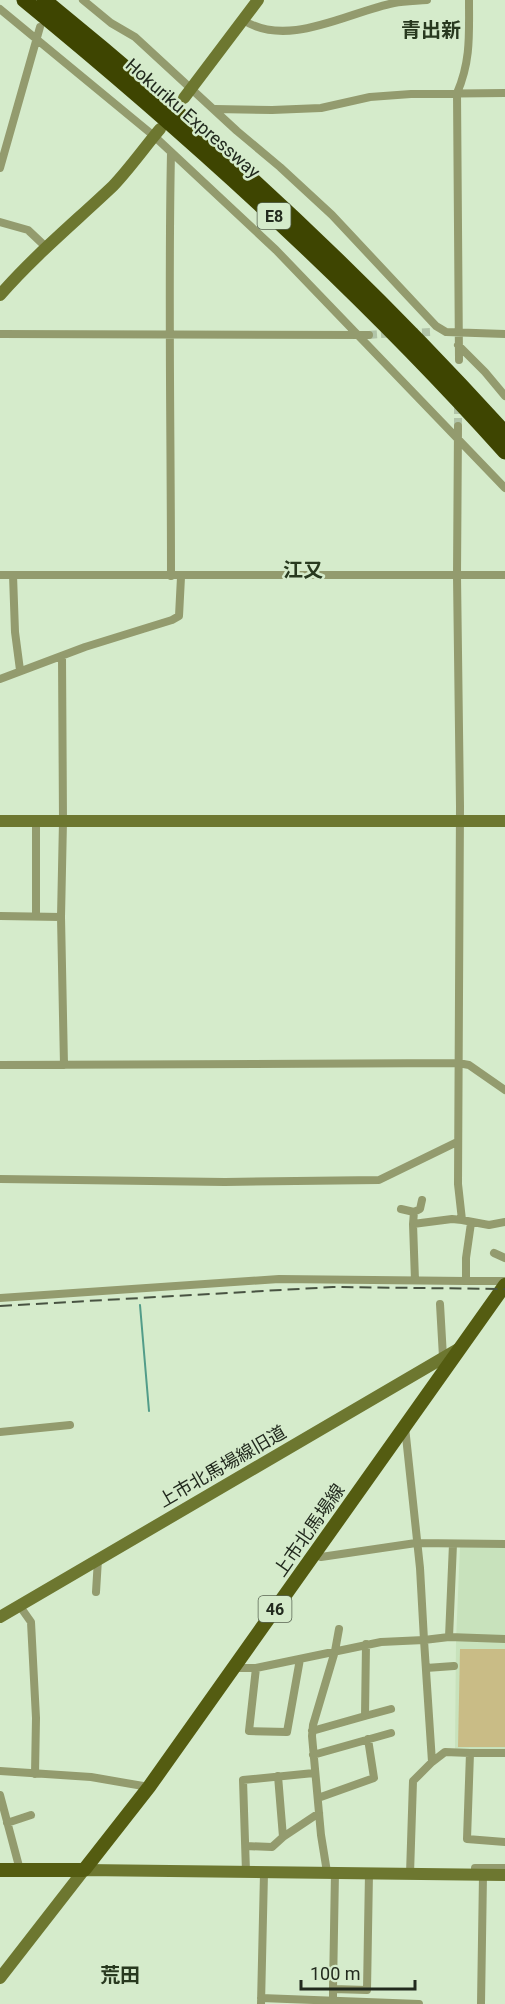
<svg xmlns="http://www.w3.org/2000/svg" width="505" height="2004" viewBox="0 0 505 2004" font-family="Roboto,'Noto Sans JP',sans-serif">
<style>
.built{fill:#c8e2bc}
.grass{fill:#c9bc86}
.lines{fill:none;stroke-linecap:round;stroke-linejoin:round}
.stream{stroke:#529c89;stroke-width:2}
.street-tunnel{stroke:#b1c4a8;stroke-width:8;stroke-dasharray:8 4;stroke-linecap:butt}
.street{stroke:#939b6e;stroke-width:8}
.secondary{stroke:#6d7730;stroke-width:12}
.primary{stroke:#545c11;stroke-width:14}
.highway{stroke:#3e4501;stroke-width:15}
.rail{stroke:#485342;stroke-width:2;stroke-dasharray:12 6;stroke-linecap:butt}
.labels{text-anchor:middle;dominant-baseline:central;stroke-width:5;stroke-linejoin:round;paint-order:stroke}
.shield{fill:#d5ebcb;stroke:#586452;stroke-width:1.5}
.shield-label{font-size:16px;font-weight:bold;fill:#222a1e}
.street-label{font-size:18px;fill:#222a1e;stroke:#d5ebcb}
.neighbourhood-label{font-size:20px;font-weight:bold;fill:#28391f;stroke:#d5ebcb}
</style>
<rect width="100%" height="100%" fill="#d5ebcb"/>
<path class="built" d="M460,1547L505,1548V1750L455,1749L456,1641Z"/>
<path class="grass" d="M460,1649H505V1747H458Z"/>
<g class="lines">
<path class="stream" d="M140,1305L149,1411"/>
<path class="street-tunnel" d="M410,333L430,332
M369,335L394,333
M458,426V403"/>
<path class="street" d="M83,0L111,23L135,37L237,131L280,167L332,215L436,326L446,332L505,334
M0,9L154,136L276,250L505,488
M243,20C288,49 348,12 394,3C405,1 416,1 427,0
M215,109L272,110L321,108L370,97L411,94L505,93
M171,153C168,294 171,435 171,576
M0,168L40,27
M0,222L28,230L46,247
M0,334L369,335
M458,345L485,372L505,396
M459,360L457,93C471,61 469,34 469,0
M458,426L457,576L460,806L458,1184L462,1220L489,1225L505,1222
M0,575H505
M13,575L15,632L20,670
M62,656L63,821L61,917L64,1065
M0,679L85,647L172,620L179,616L181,577
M36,821V916
M0,916L61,917
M0,1065L458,1063L469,1065L505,1090
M0,1179L225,1182L379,1180L457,1142
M401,1209L414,1212L413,1224L452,1219L462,1220
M414,1212L420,1209L422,1200
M471,1223L466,1258V1281H505
M413,1224L415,1280
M494,1253L505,1258
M0,1298L279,1279L466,1281
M440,1304L443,1357
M0,1432L70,1425
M314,1554L321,1557L416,1543L505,1544
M96,1592L98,1559
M19,1605L31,1622L36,1718L35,1774
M449,1637L505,1639
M366,1644L365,1716L391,1709
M233,1668H256L381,1642L424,1640L420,1568L405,1427
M256,1668L249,1731L287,1732L300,1659
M426,1668L454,1666
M312,1731L365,1716
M470,1753H505
M313,1755L391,1733
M432,1762L445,1752L470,1753L467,1839L505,1842
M0,1771L91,1777L149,1787
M278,1776L283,1837L319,1813
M0,1795L20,1870
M318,1798L374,1778L368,1739
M7,1823L31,1815
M246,1846L272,1847L283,1837
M246,1872L243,1780L314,1773
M327,1872L321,1835L312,1736L313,1725L335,1651L339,1629
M410,1874L413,1781L432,1762L424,1640L449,1637L453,1544
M475,1875V1868H505
M333,1989L335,1872
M261,1998L419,2004
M333,2002V1989L367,1990L369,1873
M261,2004L264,1873
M481,2004L483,1875"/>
<path class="secondary" d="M184,98L258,0
M0,295C35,255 75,222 113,186C130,168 144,148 160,129
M0,821H505
M0,1617L460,1348
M0,1978L84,1870L505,1875"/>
<path class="primary" d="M0,1870H84L149,1787L505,1285"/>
<path class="highway" d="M24,0C195,140 358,288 505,452
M44,0C208,133 363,276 505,433"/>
<path class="rail" d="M0,1306L333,1287L505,1289"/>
</g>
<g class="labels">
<g class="shield">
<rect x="257.5" y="203" width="33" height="26" rx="4.5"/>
<rect x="258.5" y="1596" width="33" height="26" rx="4.5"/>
</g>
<g class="shield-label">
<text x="274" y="216">E8</text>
<text x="275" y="1609">46</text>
</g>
<g class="street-label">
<text transform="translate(193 118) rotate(41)">Hokuriku Expressway</text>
<text transform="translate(222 1466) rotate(-30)">上市北馬場線旧道</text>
<text transform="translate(309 1530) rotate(-55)">上市北馬場線</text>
</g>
<g class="neighbourhood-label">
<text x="431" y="30">青出新</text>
<text x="303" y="570">江又</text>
<text x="120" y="1975">荒田</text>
</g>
</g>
<path d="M301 1980v9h114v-9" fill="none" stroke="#222a1e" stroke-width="3"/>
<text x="310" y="1980" font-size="18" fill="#222a1e" stroke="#d5ebcb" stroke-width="4.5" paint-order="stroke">100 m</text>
</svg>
